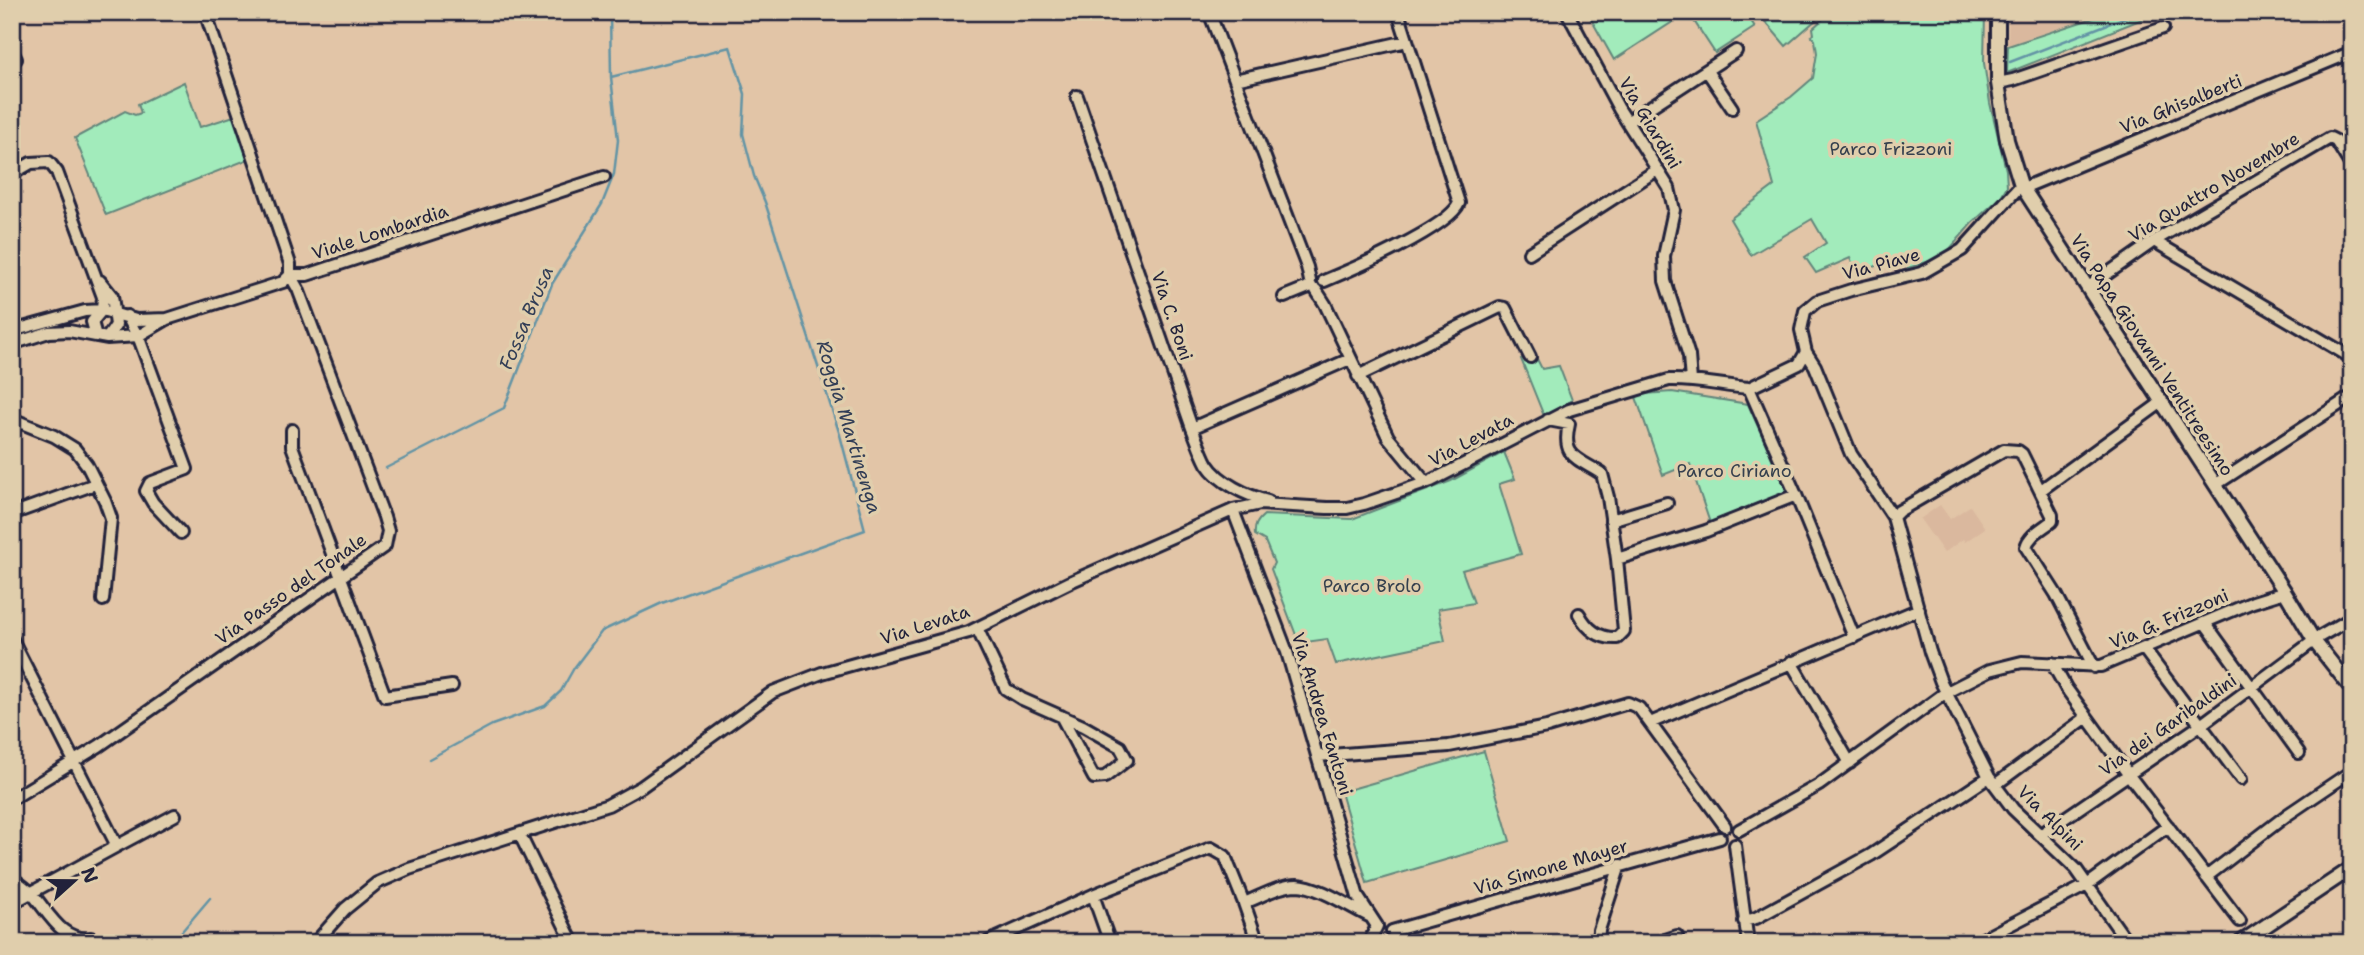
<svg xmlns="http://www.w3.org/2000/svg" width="2364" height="955" viewBox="0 0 2364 955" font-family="'Shantell Sans',sans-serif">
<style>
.built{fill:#dab89e}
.green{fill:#a2ebbb;stroke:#62867b;stroke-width:2}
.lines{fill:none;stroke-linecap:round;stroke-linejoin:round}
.stream{stroke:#6494a5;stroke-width:2.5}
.minor-casing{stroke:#22223b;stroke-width:16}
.tertiary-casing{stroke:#22223b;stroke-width:18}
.minor{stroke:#e0ceac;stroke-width:10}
.tertiary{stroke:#e0ceac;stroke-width:12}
.labels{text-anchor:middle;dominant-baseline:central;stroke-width:7;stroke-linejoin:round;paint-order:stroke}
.street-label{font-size:18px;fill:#22223b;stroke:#e0ceac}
.park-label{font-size:18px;fill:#35404e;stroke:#e0ceac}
.water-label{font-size:19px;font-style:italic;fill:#323e56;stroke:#e0ceac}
</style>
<rect width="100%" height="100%" fill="#e2c5a7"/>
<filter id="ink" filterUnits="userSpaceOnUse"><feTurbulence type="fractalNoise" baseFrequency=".0143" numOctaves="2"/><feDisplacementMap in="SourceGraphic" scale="14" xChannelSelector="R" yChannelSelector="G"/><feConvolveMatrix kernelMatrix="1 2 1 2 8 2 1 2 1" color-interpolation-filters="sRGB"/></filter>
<g filter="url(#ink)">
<path class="built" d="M2009,12H2112L2008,46Z
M1940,505L1950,519L1970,506L1985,528L1965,542L1963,539L1944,553L1920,519Z"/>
<path class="green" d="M1587,12H1745L1755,27L1715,53L1688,12L1614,60Z
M1757,12H1825L1786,46Z
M1831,12H1985L1984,63L1990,103L2006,170L2007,186L2000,198L1972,223L1949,250L1930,261L1908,268L1902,256L1856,274L1850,258L1816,273L1805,257L1826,243L1812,219L1751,255L1730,219L1774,186L1756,120L1791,97L1813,78L1817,53L1815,40L1811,36L1814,34L1813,28Z
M2112,12H2160L2007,73L2008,46Z
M184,82L200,127L234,116L249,159L106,215L75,138L125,111L135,115L141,113L138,104Z
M1535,355L1542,369L1559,366L1572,400L1544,416L1521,359Z
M1672,392L1748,404L1787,492L1710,523L1690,464L1663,475L1636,397L1644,394Z
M1504,452L1515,479L1499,484L1521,554L1462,570L1474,603L1438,609L1445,641L1336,664L1327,639L1299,643L1271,569L1274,563L1265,541L1255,535C1254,526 1257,521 1264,515L1352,519L1451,481Z
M1484,751L1510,841L1367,883L1341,792Z"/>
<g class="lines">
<path class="stream" d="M2010,62L2139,12
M386,468L504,408L552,284L602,204L614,174L618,140L611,77L610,12
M429,759L492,725L545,706L561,691L574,668L602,631L662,603L865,530L840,435L765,202L754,176L743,134L745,94L730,47L611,77
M172,943L210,898"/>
<defs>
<path id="minor" d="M1209,12L1307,267L1310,281
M1567,12L1619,109L1669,188L1674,210L1664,256L1665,281L1689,356L1691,381
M12,51L16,59
M1707,71L1732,108
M1235,80L1407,41
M1998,83L2013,80L2163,28
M1077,96L1192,428C1197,440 1201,453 1207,464C1219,483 1248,496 1268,501
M1627,122L1736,51
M12,174L31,163L49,162L57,172L103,297L102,310L92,322L96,336
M2021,185L1962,250L1922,273L1851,290L1817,301L1805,311L1801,330L1806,352L1815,366L1851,454L1893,517L1930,652L1941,682L1989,777L2013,809L2076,869L2128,943
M2023,188L2352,52
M2154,241L2352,358
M1529,253L1657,170
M100,281L112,296L116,325L107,338
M1324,281C1351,270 1450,227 1459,203L1398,12
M2087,288L2154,241L2330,138L2336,141L2352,167
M1316,290L1325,304L1388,437L1426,483
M1284,297L1311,286
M127,316L140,341L187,469L150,483L146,491L153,503L181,533
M12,331L85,311L102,310L136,320L167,319L283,282L290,275H307L604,177
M12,344L49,332L69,331L107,338L138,336L167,319
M1358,376L1500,307L1505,308L1530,357
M1749,388L1796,495L1854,637
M1749,388L1799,364L1806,352
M12,419L54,436L75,449L87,465L105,501L111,518L103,600
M1548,420L1569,424C1561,458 1578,458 1602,474L1608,497L1617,559L1624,631L1617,638C1600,639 1587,629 1579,614
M1192,428L1350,359
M292,430V446L385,696L452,686
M2215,485L2352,396
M2041,490L2162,402
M1233,510L1287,652L1358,897L1377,926
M12,514L95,484
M1893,517L1899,511L2004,450L2018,451L2022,454L2052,515V521C2042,529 2029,535 2026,547L2056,594L2094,667
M1611,520L1667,503
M1617,559L1706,531L1796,495
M2205,623L2299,753
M977,628L1006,689L1022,699L1083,726L1120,747L1127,760L1105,777L1094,778L1061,716
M12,639L117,846L12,903
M2144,649L2241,779
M1791,662L1850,763
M2052,663L2066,688L2128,774L2240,921
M1650,723L1919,609
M1317,756L1449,746L1547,727L1628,703L1639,708L1725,826
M1995,785L2087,717
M12,799L99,746L385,546L388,531L384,517L298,289L290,275V264L205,12
M1739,830L1819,785L1945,693L1990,670L2022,662L2101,666L2253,602L2285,592
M520,835L573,943
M2040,835L2202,724L2319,637L2352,618
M1735,845L1748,943
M117,846L175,815
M2206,877L2287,815L2352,771
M12,878C20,884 28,889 34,896C50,915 63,942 91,938
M1093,895L1211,848L1225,856L1244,903
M1744,921L1756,918L1871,855L1989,777
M1392,931L1720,838
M2253,934L2260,943
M988,942L1093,895L1110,943
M315,943L345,909L377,883L409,869L608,805L641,787L773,692L822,673L969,632L1070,582L1233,510L1260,504L1327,508H1347L1364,504L1431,481L1569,410L1669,380C1696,379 1722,386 1749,388
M1258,943L1244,903C1260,897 1280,885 1297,885C1319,886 1350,907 1369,916
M1375,943L1372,936L1377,926
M1598,943L1599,930L1620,865
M1656,943L1677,936
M1975,943L2087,885L2168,826"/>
<path id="tertiary" d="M1998,12V83L2007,140L2021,185L2285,592L2315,642L2352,689
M2240,943L2352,868"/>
</defs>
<use href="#minor" class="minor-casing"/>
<use href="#tertiary" class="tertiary-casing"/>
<use href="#minor" class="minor"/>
<use href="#tertiary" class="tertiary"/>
</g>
</g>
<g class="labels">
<g class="street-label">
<text transform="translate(2181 104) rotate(-22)">Via Ghisalberti</text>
<text transform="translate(1650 123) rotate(59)">Via Giardini</text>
<text transform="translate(2214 187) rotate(-31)">Via Quattro Novembre</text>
<text transform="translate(380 232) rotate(-18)">Viale Lombardia</text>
<text transform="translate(1881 264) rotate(-15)">Via Piave</text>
<text transform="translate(1172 316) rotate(71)">Via C. Boni</text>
<text transform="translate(2152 355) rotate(57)">Via Papa Giovanni Ventitreesimo</text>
<text transform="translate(1471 440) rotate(-28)">Via Levata</text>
<text transform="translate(291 589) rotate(-35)">Via Passo del Tonale</text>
<text transform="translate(2169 619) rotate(-23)">Via G. Frizzoni</text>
<text transform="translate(925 625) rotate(-18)">Via Levata</text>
<text transform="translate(1322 714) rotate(73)">Via Andrea Fantoni</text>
<text transform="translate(2168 725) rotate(-35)">Via dei Garibaldini</text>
<text transform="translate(2050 818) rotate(45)">Via Alpini</text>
<text transform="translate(1551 867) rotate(-16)">Via Simone Mayer</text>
</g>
<g class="park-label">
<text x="1891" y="149">Parco Frizzoni</text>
<text x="1734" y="471">Parco Ciriano</text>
<text x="1372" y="586">Parco Brolo</text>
</g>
<g class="water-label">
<text transform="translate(526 318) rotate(-67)">Fossa Brusa</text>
<text transform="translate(849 427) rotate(73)">Roggia Martinenga</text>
</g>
</g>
<rect width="2364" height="955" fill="none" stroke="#e0ceac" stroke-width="42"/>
<rect x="21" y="21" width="2322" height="913" fill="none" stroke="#22223b" stroke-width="2.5" filter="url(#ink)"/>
<g transform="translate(74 881) rotate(69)" stroke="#e0ceac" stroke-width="5" paint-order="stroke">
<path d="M0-5L12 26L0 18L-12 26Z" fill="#22223b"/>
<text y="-10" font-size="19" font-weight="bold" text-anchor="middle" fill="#22223b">N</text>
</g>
</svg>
